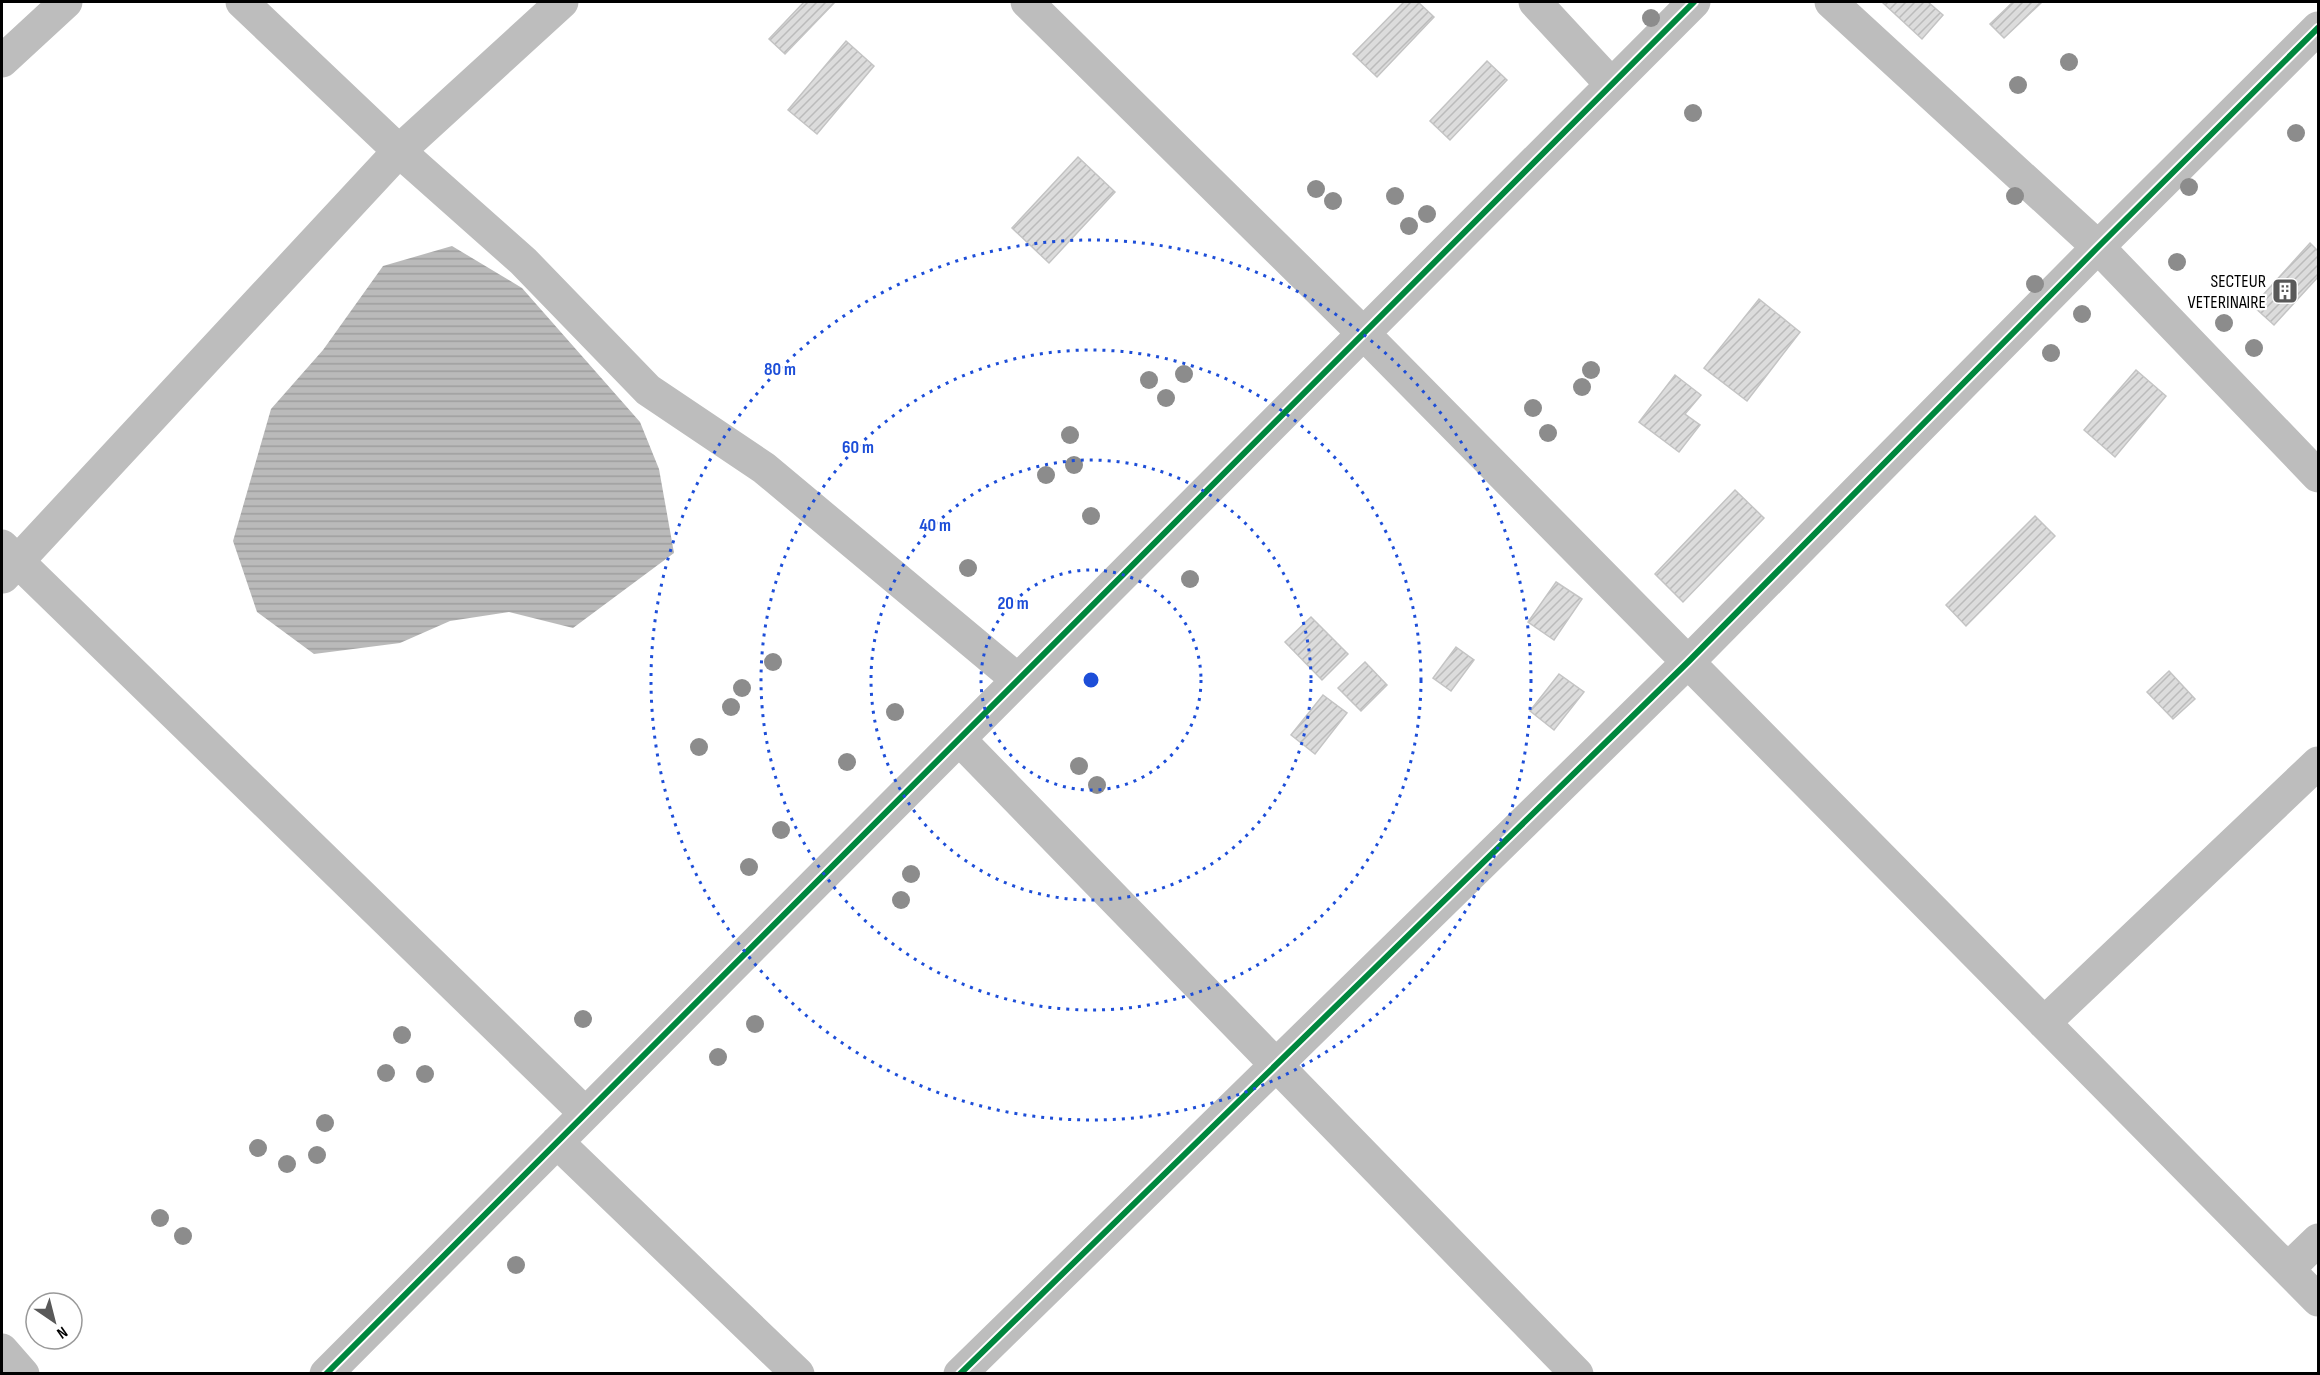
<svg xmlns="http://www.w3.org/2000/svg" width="2320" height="1375" viewBox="0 0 2320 1375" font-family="'Sofia Sans Condensed',sans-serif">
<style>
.water{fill:url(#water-rules)}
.building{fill:url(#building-hatch);stroke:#c4c4c4;stroke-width:1.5}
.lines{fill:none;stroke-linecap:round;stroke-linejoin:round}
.minor{stroke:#bdbdbd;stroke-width:33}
.cycleway-casing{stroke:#fff;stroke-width:10}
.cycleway{stroke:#00873e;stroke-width:6}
.tree{fill:#8c8c8c}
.ring{fill:none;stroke:#1d4ed8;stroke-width:3;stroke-dasharray:3 6}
.labels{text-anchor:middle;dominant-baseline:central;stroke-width:4.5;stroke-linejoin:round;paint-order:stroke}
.poi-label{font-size:18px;fill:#000;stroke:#fff;text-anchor:end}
.centre{fill:#1d4ed8;stroke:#fff;stroke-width:3}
.ring-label{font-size:18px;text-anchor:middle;font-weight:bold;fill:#1d4ed8;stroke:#fff;stroke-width:4.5;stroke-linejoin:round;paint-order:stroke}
</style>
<defs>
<pattern id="water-rules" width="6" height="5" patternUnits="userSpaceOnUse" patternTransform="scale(1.5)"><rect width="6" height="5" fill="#bababa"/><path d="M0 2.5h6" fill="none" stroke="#9e9e9e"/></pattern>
<pattern id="building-hatch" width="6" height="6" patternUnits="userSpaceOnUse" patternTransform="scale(1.5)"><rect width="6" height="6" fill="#dcdcdc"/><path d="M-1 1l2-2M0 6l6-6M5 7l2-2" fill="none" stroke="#bbb"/></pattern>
</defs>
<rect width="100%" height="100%" fill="#fff"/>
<path class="water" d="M452,246L522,288L640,422L659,469L674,553L573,628L509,612L450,621L400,643L314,654L257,612L233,541L271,409L323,350L383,266Z"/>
<path class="building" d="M804,2H835L785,54L769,39Z
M1404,2H1418L1434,17L1377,77L1353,54Z
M1882,2H1928L1943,15L1922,39Z
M2013,2H2042L2004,38L1990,24Z
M846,41L874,66L817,134L788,110Z
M1487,61L1507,80L1450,140L1430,121Z
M1078,157L1115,192L1049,263L1012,228Z
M2310,243L2318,251V277L2274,325L2253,306Z
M1759,299L1800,332L1747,401L1704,368Z
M2136,370L2166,396L2115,457L2084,430Z
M1675,375L1701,395L1685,414L1700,425L1679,452L1639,422Z
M1735,490L1764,518L1683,602L1655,574Z
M2035,516L2055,536L1966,626L1946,605Z
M1556,582L1582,599L1554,640L1528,622Z
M1311,617L1348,654L1322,680L1285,642Z
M1456,647L1474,660L1451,691L1433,678Z
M1365,662L1387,685L1361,711L1338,688Z
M2169,671L2195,699L2173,719L2147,692Z
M1559,674L1584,692L1554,730L1530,711Z
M1323,695L1347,713L1315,754L1291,735Z"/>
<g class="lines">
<path class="minor" d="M242,2L399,151L523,261L648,390L764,468L1018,680
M1027,2L1363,333L2318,1300
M1535,2L1611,84
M1831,2L2098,247L2318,476
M2,61L66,2
M2,546L585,1113
M3,577L399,151L562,2
M959,739L1577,1374
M2044,1023L2318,763
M557,1142L798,1374
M2288,1269L2318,1240
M2,1350L23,1374
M326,1374L1694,2
M960,1374L1688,662L2098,247L2318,28"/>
<defs>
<path id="cycleway" d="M326,1374L1694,2
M960,1374L1688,662L2098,247L2318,28"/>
</defs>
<use href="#cycleway" class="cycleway-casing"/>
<use href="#cycleway" class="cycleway"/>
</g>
<g class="tree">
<circle cx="1651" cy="18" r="9"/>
<circle cx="2069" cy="62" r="9"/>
<circle cx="2018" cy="85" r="9"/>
<circle cx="1693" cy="113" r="9"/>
<circle cx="2296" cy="133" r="9"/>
<circle cx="2189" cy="187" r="9"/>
<circle cx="1316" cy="189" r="9"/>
<circle cx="1395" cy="196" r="9"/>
<circle cx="2015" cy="196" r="9"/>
<circle cx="1333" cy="201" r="9"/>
<circle cx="1427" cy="214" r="9"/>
<circle cx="1409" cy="226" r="9"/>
<circle cx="2177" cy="262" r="9"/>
<circle cx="2035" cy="284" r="9"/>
<circle cx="2082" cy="314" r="9"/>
<circle cx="2224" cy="323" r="9"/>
<circle cx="2254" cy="348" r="9"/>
<circle cx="2051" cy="353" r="9"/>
<circle cx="1591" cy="370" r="9"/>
<circle cx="1184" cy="374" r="9"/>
<circle cx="1149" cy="380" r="9"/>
<circle cx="1582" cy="387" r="9"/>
<circle cx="1166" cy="398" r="9"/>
<circle cx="1533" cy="408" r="9"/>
<circle cx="1548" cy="433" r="9"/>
<circle cx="1070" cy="435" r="9"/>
<circle cx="1074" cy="465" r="9"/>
<circle cx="1046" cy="475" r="9"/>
<circle cx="1091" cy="516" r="9"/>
<circle cx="968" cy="568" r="9"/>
<circle cx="1190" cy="579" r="9"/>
<circle cx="773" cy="662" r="9"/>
<circle cx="742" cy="688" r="9"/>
<circle cx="731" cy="707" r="9"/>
<circle cx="895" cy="712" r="9"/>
<circle cx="699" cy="747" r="9"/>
<circle cx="847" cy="762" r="9"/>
<circle cx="1079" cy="766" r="9"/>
<circle cx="1097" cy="785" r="9"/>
<circle cx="781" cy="830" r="9"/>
<circle cx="749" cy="867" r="9"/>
<circle cx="911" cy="874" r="9"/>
<circle cx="901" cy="900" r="9"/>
<circle cx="583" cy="1019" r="9"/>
<circle cx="755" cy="1024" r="9"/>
<circle cx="402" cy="1035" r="9"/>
<circle cx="718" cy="1057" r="9"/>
<circle cx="386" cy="1073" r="9"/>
<circle cx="425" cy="1074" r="9"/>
<circle cx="325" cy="1123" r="9"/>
<circle cx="258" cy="1148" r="9"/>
<circle cx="317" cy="1155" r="9"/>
<circle cx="287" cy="1164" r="9"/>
<circle cx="160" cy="1218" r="9"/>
<circle cx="183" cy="1236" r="9"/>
<circle cx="516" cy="1265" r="9"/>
</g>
<g class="ring">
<circle cx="1091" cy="680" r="110"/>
<circle cx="1091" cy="680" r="220"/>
<circle cx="1091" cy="680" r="330"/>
<circle cx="1091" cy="680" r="440"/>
</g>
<defs>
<symbol id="building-square" viewBox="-11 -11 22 22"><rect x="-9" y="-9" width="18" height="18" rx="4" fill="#595959" stroke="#fff"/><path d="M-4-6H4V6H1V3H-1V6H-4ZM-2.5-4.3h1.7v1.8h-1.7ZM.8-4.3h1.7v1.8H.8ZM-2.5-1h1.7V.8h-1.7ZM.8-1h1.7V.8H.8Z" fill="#fff"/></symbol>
</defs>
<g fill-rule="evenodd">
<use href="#building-square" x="2270" y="276" width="30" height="30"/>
</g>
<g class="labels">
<g class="poi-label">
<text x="2266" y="281">SECTEUR<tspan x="2266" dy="21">VETERINAIRE</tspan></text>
</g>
</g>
<circle cx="1091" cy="680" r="9" class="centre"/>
<g class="ring-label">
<text x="780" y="375">80 m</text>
<text x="858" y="453">60 m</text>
<text x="935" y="531">40 m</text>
<text x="1013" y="609">20 m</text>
</g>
<rect width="2320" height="1375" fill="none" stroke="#000000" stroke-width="6"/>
<g transform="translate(54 1321) rotate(145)"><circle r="28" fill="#ffffff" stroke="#999999" stroke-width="1.5"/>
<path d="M0-4.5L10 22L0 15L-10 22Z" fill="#595959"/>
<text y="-9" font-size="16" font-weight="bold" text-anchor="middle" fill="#000000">N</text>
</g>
</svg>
